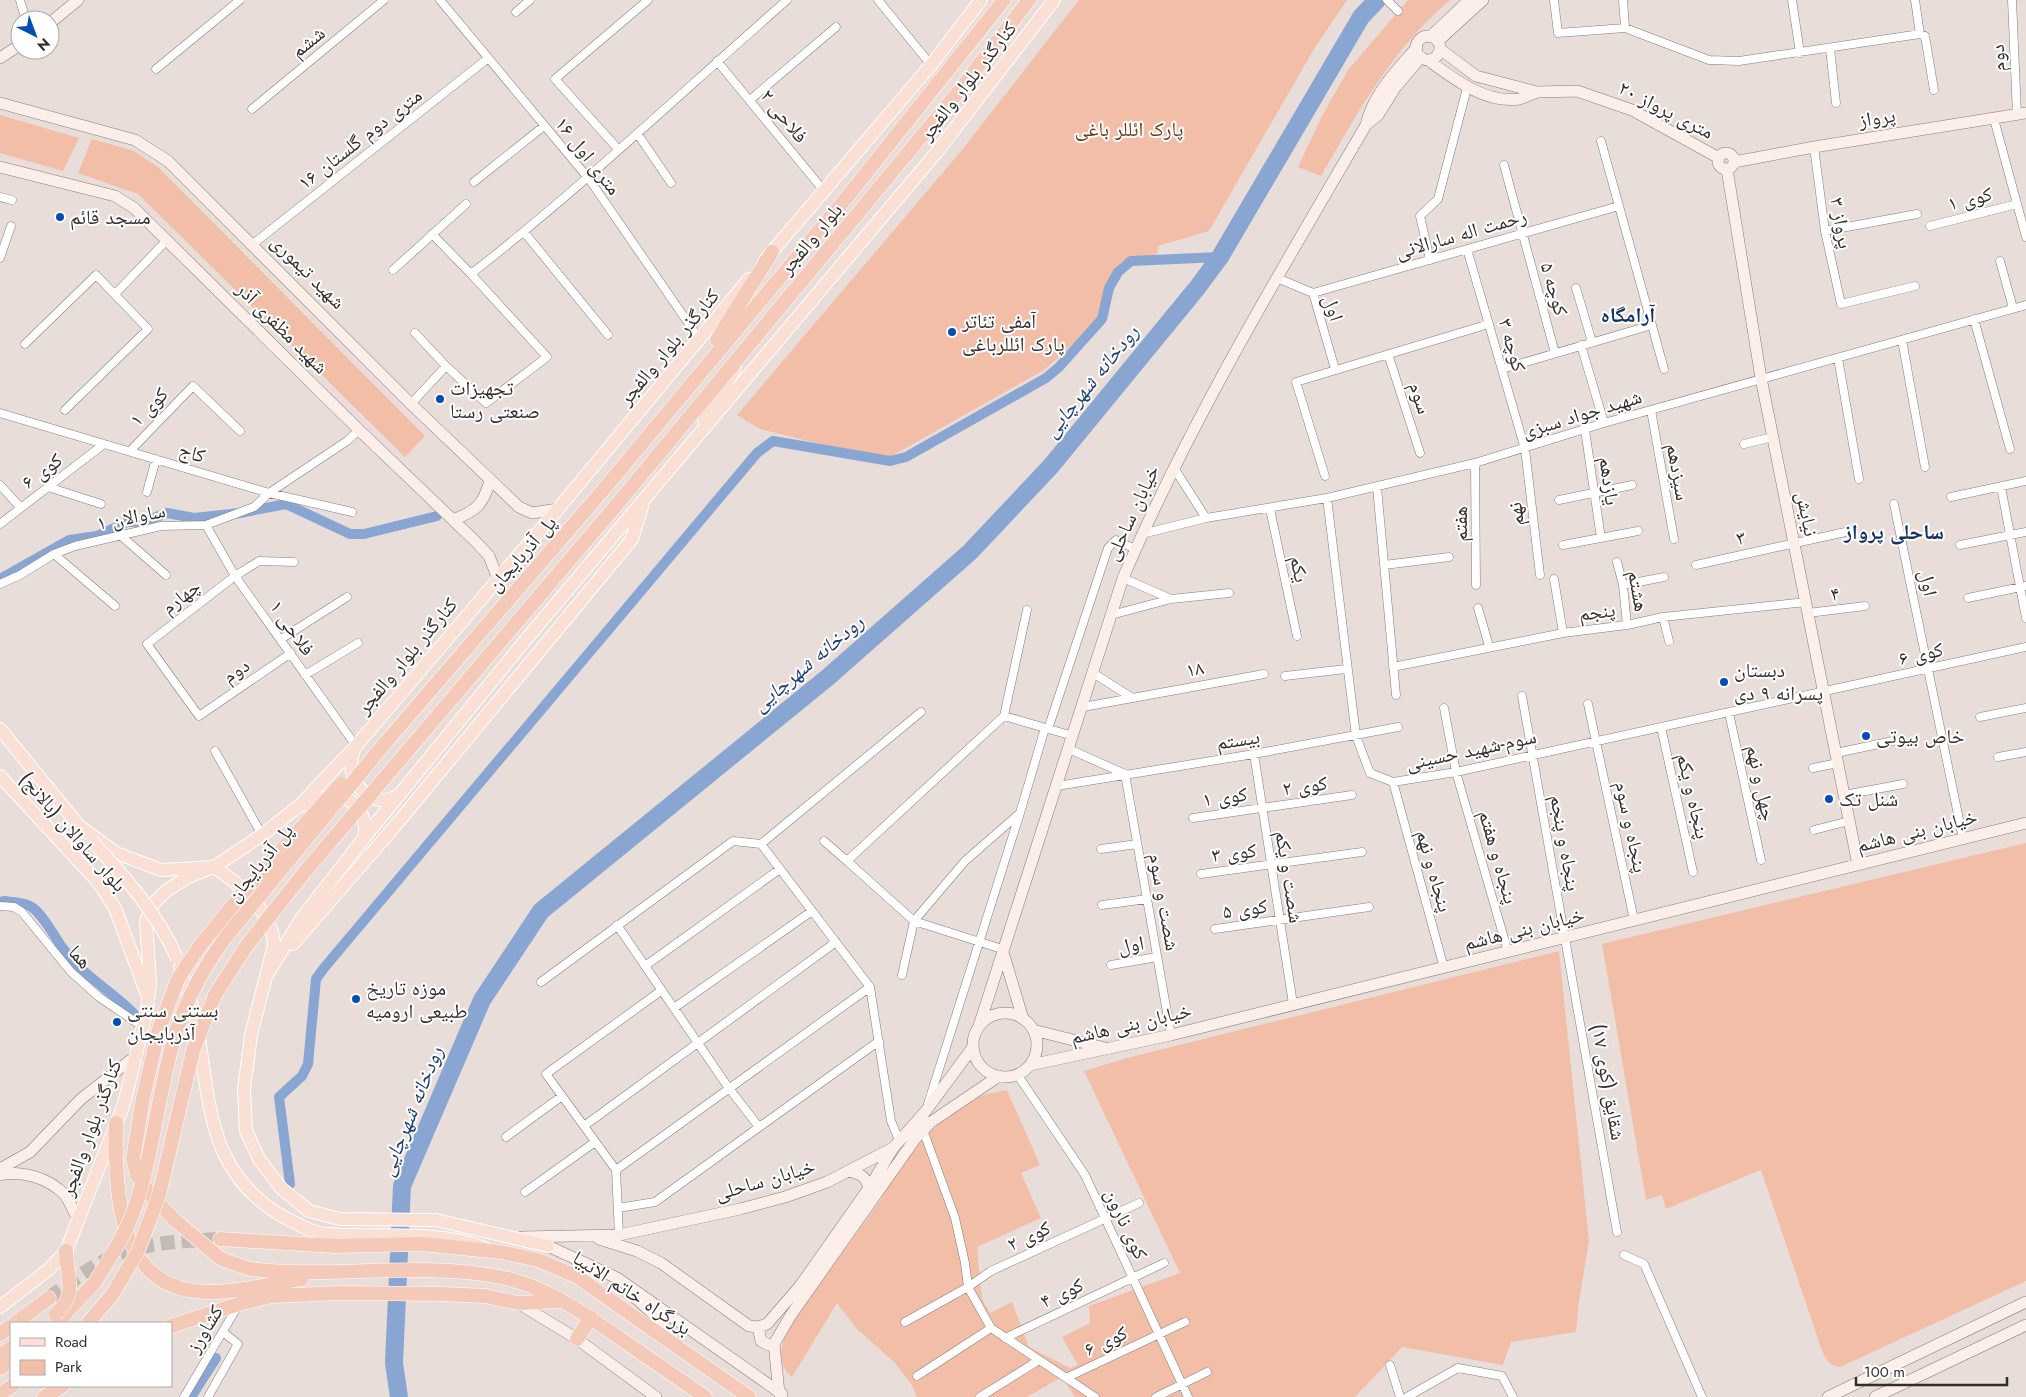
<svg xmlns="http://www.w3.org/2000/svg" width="2026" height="1397" viewBox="0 0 2026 1397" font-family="Jost,'Noto Naskh Arabic',sans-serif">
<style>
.green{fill:#f2bea8}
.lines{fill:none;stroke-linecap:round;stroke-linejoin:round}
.canal{stroke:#89a5d2;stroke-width:10}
.river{stroke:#89a5d2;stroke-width:18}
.highway-tunnel{stroke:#c3bab6;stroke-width:14;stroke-dasharray:14 7;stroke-linecap:butt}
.street-casing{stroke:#857c78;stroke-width:9}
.secondary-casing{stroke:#857c78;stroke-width:12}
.primary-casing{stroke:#fff;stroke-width:14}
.highway-casing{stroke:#fff;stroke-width:15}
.street{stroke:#fff;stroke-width:8}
.secondary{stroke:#fcefe9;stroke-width:11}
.primary{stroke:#f9dfd4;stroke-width:12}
.highway{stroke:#f5c9b7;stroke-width:14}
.primary-bridge-casing{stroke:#fff;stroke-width:14;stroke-linecap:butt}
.highway-bridge-casing{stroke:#fff;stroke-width:15;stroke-linecap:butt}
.primary-bridge{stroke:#f9dfd4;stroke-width:12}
.highway-bridge{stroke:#f5c9b7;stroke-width:14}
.poi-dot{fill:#034db7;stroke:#fff;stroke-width:2}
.labels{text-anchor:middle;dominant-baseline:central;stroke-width:4;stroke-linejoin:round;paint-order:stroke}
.street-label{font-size:20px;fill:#312d2b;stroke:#fff}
.park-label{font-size:20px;fill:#723010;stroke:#fff}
.poi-label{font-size:20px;fill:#312d2b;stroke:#fff;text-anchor:start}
.neighbourhood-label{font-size:21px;font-weight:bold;fill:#123266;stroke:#fff}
.water-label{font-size:21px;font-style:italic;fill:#1d3e75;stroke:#fff}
</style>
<rect width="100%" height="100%" fill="#e8ddd9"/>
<path class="green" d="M1079,0H1347L1314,49L1209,231L1158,246L1157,254L1121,262L1112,275L1102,310L1092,327L1044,370L890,457L836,448L760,429L737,415L962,150Z
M1408,0H1450C1392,49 1358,112 1321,176L1298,167L1321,118L1348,70Z
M0,115L79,138L63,171L0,153Z
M92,139L134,151L159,168L425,436L405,457L138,194L78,173Z
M2026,843V1281L1840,1367C1826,1365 1824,1355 1819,1342L1761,1170L1666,1209L1662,1195L1646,1200L1602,944Z
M1559,951L1589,1241L1579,1301L1576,1332L1511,1342L1503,1365L1402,1347L1355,1397H1075L1062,1377L1027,1397H917L911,1384L895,1363L856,1328L837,1303L792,1377C775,1363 781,1346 789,1327L882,1198L888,1168L894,1156L908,1143L926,1134L963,1106L983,1095L1007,1090L1040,1165L1021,1173L1041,1218L977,1247L982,1299L990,1313L1012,1302L1029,1347L1070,1368L1078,1365L1062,1337L1090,1323L1089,1306L1180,1273L1084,1071L1127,1058Z"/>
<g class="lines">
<path class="canal" d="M0,579L69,540L97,536L127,522H143L167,513L194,518L240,513L286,504L350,534H364L437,516
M0,902L4,901C11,902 23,902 30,906C43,913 56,940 65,951C87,980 121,996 143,1024
M290,1184L279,1097L302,1076L308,1064L316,979L324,968L757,453L773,441L890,461L906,457L1046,378L1059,367L1102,319L1109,288L1118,272L1131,261L1220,257
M191,1397L216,1358"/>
<path class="river" d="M399,1397L394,1363L402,1186L482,1000L541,911L827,678L970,552L1051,466L1197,288L1220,257L1361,17L1377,0"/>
<path class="highway-tunnel" d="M49,1298C70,1282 90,1267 114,1256C146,1242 186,1241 220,1239"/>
<defs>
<path id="street" d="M20,0L26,20
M440,0L589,179L700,340
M878,0L931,65
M1387,0L1398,11
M1554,0L1558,33L1625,28L1709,60L1739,61L1920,34L1925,36L1934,90
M1623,0L1625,28
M1792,0L1800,53
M1915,0L1920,34
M2012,0L2017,114
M516,12L530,0
M1830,49L1836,103
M717,61L824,191
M156,69L240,0
M750,100L836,27
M252,109L384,0
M1994,119L2026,237
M637,133L671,183
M1601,141L1664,369
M1814,147L1825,231L1841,304L1915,286
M618,149L555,79L648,0
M1504,165L1555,353
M474,182L544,126
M0,197L12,200
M1930,226L2017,204
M1825,231L1917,214
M524,232L608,335
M432,234L471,274C581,188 682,92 787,0
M253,244L487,59
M1467,249L1525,449L1540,575
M0,258L11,226
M1430,260L1420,216L1438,199L1467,88
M2000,261L2013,308
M393,270L466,204
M1277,278L1313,293L1335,369
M1576,288L1592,342
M1313,293L1619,206
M115,294L167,240
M1974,319L2010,449
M415,333L446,366L486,403L547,357L471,274
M1902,340L1925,467
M25,344L96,275L148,329L65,410
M1581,345L1604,423
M1388,354L1420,453
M1838,358L1859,479
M1502,369L1652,325
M411,404L446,366
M1651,410L1674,539
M0,413L269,493L352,512
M1585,430L1601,538
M1744,444L1773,437
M130,451L193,386L240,431
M1475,463L1476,585
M1174,468L1206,518
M1325,476L1296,382L1489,324
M0,485L20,507
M48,487L101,504
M1377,487L1396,695
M2001,487L2026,618
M147,492L156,459
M1951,497L2026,481
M1327,498L1356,736L1370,773L1393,782L1456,772L2026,647
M1559,500L1632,485
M1894,504L1963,839
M1270,509L1297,636
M0,524L104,444
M206,525L235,576L356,746
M119,534L166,575
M1142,534L1206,518L1327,498L1475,463L1604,423L2026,305
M1563,545L1638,531
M1960,545L2026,532
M54,554L115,606
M1617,562L1623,585L1627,625
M1384,565L1449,557
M1696,565L1850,531
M1123,578L1171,599
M1554,579L1563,633
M0,584L20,575L54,554L75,546L161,526L206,525L254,507L269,493L347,441L359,430
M1623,585L1664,577
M1968,598L2026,586
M1478,608L1489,646
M1808,613L1865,606
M1111,615L1171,599L1229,593
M1663,617L1669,641
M281,639L347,597
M291,653L199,716L147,644L235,576L259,561L294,562
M1393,667L1563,633L1627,625L1663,617L1806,602
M1093,673L1131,697
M305,675L358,643
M1285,676L1346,669
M1522,696L1617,1232
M1588,704L1634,920
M1083,707L1264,674
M1444,708L1456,772L1508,952
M1729,713L1761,860
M1004,716L1073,736
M1980,717L2026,708
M1661,727L1693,872
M1048,729L1108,548L1116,540L1135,549
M1069,749L1125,774
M215,751L262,835
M1836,753L1893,741
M1254,754L1293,1004
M1998,757L2026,752
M1813,768L1838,763
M1125,774L1171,1035
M1393,782L1444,968
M1057,786L1254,754L1398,727
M1844,795L1903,784
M1193,818L1352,795
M1814,830L1849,821
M824,841L847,861
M1101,849L1137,844
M1201,874L1362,852
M1102,905L1147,899
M0,906L14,907L22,912L71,972L99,997L143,1027
M617,925L728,1087L759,1127
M1215,929L1369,907
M1002,949L914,921L847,861L1004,716L1027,610
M1111,965L1157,957
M645,966L780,869
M902,975L914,921L965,861L1020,813L1045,728
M541,982L733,841L761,844
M674,1008L812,911
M1017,1074L1085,1175L1188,1397
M928,1104L1020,813
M584,1126L836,942
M923,1130L955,1218L965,1263L968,1287L991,1328L1095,1397
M506,1137L562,1096
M899,1140L891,1121L870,987L761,844L921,712
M616,1170L870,987
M525,1192L595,1142
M618,1208L655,1202L879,1041
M619,1235L616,1170L546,1074L662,990
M1624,1255L1644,1264L1702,1397
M905,1322L968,1287L991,1271L1139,1203
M1005,1338L1164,1263
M1390,1365L1400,1397
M917,1376L991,1328
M1068,1377L1185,1322
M184,1397L239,1304
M208,1397L238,1344L223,1332
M980,1397L1039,1360
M1156,1397L1207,1372
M1407,1397L1458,1368L1502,1376L1513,1397"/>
<path id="secondary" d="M50,23L78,0
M1416 48a12 12 0 1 1 24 0a12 12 0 1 1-24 0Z
M1430,37L1469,0
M1438,41L1483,0
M1440,49L1476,76L1537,92L1577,91L1632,110L1719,158
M0,58L20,45
M1428,60C1453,78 1485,104 1519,99C1524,98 1531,94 1537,92
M0,103L135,140L168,161L411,404L519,507L532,513L558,509
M1366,125L1378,115L1395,88L1421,57
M1718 161a8 8 0 1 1 16 0a8 8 0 1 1-16 0Z
M1734,162L1814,147L2026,113
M0,167L115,196L134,208L359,430L476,542L489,556L498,579
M1727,169L1761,378L1858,865
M453,520C476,511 483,505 490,481
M1002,949L1023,1019
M973 1045a32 32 0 1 1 64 0a32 32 0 1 1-64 0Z
M979,1026L1123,578C1191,420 1280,272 1366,125C1373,94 1397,70 1417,47
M1033,1030L1105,1048
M1030,1065L1171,1035L2026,823
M0,1169L30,1152L81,1099L137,1055
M849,1171C860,1174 866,1176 869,1188
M0,1175C22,1170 49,1178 65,1195C70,1202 74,1212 78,1219
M522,1237L619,1235L740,1209L785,1197L827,1182L893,1148L925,1112L973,1047
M599,1239L637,1251L661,1263L749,1326L758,1327L767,1324L800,1286L869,1188L892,1150
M548,1246L617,1278L782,1394
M631,1294L660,1320L678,1346
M518,1303L577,1339L656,1397
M758,1327L761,1341L769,1345L774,1344
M779,1393L774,1344L791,1315L915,1139L931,1122L999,1076
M1828,1397L2026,1302
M1875,1397L2026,1325"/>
<path id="primary" d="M765,260L931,65L981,0
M704,420L735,369
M0,729L84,832
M354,750C342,776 370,814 398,795
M0,776L98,882L115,908L146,992
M300,806C311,802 323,797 334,797C357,796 368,819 364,838
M79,826L116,853L161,870L214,867C239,883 273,913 274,945L251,1035L244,1090L246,1131L259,1159L281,1188L309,1211L340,1219L436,1220L548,1246
M293,944L395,826L632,539L642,507
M180,967C186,986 193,1006 197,1025C210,1102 207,1172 282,1216C296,1223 312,1233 327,1234C379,1238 436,1229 485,1248
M267,975L301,919L364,838L528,637L936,153L1054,0
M0,1307L48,1270L66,1251L124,1104L147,1009L150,983L146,921L154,903L166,891L188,877L214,867L262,835L299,806L356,746L558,509L749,279"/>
<path id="highway" d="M717,340L772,252
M604,489L847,197L1004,0
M619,502L955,96L1029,0
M116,1123C115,1194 116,1294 212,1292C242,1292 272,1283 302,1279
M137,1175L151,1196L177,1222
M220,1239L334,1246L421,1244L501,1252L538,1260L576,1276L749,1397
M66,1251L67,1263
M250,1269C333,1279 418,1261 500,1277C546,1286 586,1315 624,1341C651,1360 678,1378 705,1397
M15,1323L49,1298
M57,1323L95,1282
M88,1323L112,1295
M171,1326L239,1304L272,1296L339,1293L442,1294L485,1296L518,1303L560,1301
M0,1334L11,1326
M577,1339L591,1317
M0,1355L11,1348
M0,1368L11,1360
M0,1394L12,1386
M44,1397L62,1386"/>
</defs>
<use href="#street" class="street-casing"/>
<use href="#secondary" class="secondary-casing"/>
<use href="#primary" class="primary-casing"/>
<use href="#highway" class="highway-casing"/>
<use href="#street" class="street"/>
<use href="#secondary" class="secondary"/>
<use href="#primary" class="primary"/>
<use href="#highway" class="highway"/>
<defs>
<path id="primary-bridge" d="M92,841C125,877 157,913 177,958"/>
<path id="highway-bridge" d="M137,1175L133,1159L143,1098L159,1029L178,979L199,947L246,889L341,784
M177,1222L221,1259L250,1269
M95,1282C111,1256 128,1231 137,1201C153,1151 158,1097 172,1046C182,1007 201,971 225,938L386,742L604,489
M112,1295L138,1251L159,1195L193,1051L215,995L247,945L303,874L619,502
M56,1314C74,1296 70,1286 67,1263"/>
</defs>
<use href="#primary-bridge" class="primary-bridge-casing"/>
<use href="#highway-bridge" class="highway-bridge-casing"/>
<use href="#primary-bridge" class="primary-bridge"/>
<use href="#highway-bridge" class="highway-bridge"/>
</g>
<g class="poi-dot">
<circle cx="60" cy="217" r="5"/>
<circle cx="952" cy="332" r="5"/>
<circle cx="440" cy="399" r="5"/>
<circle cx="1724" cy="682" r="5"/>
<circle cx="1866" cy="736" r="5"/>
<circle cx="1829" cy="799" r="5"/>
<circle cx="356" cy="999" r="5"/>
<circle cx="117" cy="1022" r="5"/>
</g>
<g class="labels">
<g class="street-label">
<text transform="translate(308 42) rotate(-39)">ششم</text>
<text transform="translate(1998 58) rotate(-93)">دوم</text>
<text transform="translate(968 81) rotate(-52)">کنارگذر بلوار والفجر</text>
<text transform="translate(1666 110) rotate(27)">۲۰ متری پرواز</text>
<text transform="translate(784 116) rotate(51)">فلاحی ۲</text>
<text transform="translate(1877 118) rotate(-9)">پرواز</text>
<text transform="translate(360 139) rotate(-38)">۱۶ متری دوم گلستان</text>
<text transform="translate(588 156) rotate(52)">۱۶ متری اول</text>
<text transform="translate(1970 199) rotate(-14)">کوی ۱</text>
<text transform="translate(1841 223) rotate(80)">پرواز ۳</text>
<text transform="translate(1461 234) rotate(-16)">رحمت اله سارالانی</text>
<text transform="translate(811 239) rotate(-50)">بلوار والفجر</text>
<text transform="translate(308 272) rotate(45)">شهید تیموری</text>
<text transform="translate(1554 289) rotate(74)">کوچه ۵</text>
<text transform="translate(1333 308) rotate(71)">اول</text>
<text transform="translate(282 328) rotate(45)">شهید مظفری آذر</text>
<text transform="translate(1512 345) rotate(74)">کوچه ۳</text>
<text transform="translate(669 347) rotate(-50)">کنارگذر بلوار والفجر</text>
<text transform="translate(1420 398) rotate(72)">سوم</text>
<text transform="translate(149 407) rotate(-46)">کوی ۱</text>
<text transform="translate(1582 414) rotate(-17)">شهید جواد سبزی</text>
<text transform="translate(192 453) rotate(17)">کاج</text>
<text transform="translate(42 471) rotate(-37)">کوی ۶</text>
<text transform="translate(1678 472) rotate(80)">سیزدهم</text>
<text transform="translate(1609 481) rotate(82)">یازدهم</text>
<text transform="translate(1132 513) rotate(-65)">خیابان ساحلی</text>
<text transform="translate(1516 514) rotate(-97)">نهم</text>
<text transform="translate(1807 514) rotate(79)">نیایش</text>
<text transform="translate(131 517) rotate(-11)">ساوالان ۱</text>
<text transform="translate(1460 524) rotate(-90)">هفتم</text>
<text transform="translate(1741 538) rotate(-13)">۳</text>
<text transform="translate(522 554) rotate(-49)">پل آذربایجان</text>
<text transform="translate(1299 569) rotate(78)">یکم</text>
<text transform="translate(1928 583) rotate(78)">اول</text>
<text transform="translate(1638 591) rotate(80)">هشتم</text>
<text transform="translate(1835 594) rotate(-7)">۴</text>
<text transform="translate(181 597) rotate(-38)">چهارم</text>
<text transform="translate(1597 612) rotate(-7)">پنجم</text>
<text transform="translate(292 628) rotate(55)">فلاحی ۱</text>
<text transform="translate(1921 654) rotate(-13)">کوی ۶</text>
<text transform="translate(407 656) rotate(-50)">کنارگذر بلوار والفجر</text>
<text transform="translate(1195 669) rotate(-10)">۱۸</text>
<text transform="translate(236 671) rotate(-34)">دوم</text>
<text transform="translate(1238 740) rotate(-9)">بیستم</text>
<text transform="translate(1471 750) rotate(-12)">سوم-شهید حسینی</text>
<text transform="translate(1761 783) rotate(78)">چهل و نهم</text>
<text transform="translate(1305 786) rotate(-8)">کوی ۲</text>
<text transform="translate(1693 796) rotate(77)">پنجاه و یکم</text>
<text transform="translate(1225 797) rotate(-8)">کوی ۱</text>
<text transform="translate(1631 827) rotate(78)">پنجاه و سوم</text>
<text transform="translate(1917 831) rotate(-14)">خیابان بنی هاشم</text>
<text transform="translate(73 832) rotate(49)">بلوار ساوالان (بالانج)</text>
<text transform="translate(1565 843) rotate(80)">پنجاه و پنجم</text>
<text transform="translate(1234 853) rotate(-7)">کوی ۳</text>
<text transform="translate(1498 857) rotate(74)">پنجاه و هفتم</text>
<text transform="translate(260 863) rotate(-51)">پل آذربایجان</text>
<text transform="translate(1434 871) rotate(74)">پنجاه و نهم</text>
<text transform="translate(1289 877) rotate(81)">شصت و یکم</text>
<text transform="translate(1164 902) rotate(80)">شصت و سوم</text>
<text transform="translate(1245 909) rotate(-8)">کوی ۵</text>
<text transform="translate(1524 929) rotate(-14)">خیابان بنی هاشم</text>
<text transform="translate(1131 945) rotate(-10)">اول</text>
<text transform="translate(80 957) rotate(48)">هما</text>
<text transform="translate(1131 1024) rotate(-13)">خیابان بنی هاشم</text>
<text transform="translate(1608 1082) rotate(80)">شقایق (کوی ۱۷)</text>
<text transform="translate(91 1128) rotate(-70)">کنارگذر بلوار والفجر</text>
<text transform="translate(765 1180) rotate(-16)">خیابان ساحلی</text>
<text transform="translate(1126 1224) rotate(65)">کوی نارون</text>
<text transform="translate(1029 1236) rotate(-25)">کوی ۲</text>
<text transform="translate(632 1293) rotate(33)">بزرگراه خاتم الانبیا</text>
<text transform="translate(1062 1293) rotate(-25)">کوی ۴</text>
<text transform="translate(205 1329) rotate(-59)">کشاورز</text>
<text transform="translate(1106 1341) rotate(-25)">کوی ۶</text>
</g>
<g class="park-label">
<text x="1129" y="129">پارک ائللر باغی</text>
</g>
<g class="poi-label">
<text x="70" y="217">مسجد قائم</text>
<text x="962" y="321">آمفی تئاتر<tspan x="962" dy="23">پارک ائللرباغی</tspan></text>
<text x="450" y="388">تجهیزات<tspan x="450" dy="23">صنعتی رستا</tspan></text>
<text x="1734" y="670">دبستان<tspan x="1734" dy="23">پسرانه ۹ دی</tspan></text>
<text x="1876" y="736">خاص بیوتی</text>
<text x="1839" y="799">شنل تک</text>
<text x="366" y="988">موزه تاریخ<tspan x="366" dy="23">طبیعی ارومیه</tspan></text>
<text x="127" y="1010">بستنی سنتی<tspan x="127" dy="23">آذربایجان</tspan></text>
</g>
<g class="neighbourhood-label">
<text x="1628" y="315">آرامگاه</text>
<text x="1894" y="532">ساحلی پرواز</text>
</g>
<g class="water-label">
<text transform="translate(1091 381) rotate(-51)">رودخانه شهرچایی</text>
<text transform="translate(808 663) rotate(-40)">رودخانه شهرچایی</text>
<text transform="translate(411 1111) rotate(-68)">رودخانه شهرچایی</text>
</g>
</g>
<rect x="10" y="1322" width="162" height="65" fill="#ffffff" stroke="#adabaa"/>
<rect x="20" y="1338" width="25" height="8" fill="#f9dfd4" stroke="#adabaa"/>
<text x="55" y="1347" font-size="15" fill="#312d2b">Road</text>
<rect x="20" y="1360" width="25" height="15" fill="#f2bea8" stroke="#adabaa"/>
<text x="55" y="1372" font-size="15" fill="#312d2b">Park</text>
<g transform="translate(35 35) rotate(138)"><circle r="24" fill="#ffffff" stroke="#adabaa"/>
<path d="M0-4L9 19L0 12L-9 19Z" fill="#034db7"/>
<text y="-8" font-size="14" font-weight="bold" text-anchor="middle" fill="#312d2b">N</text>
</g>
<path d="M1856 1377v8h151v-8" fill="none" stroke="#312d2b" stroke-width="2.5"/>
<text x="1864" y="1377" font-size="15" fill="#312d2b" stroke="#ffffff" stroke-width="4" paint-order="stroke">100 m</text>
</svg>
